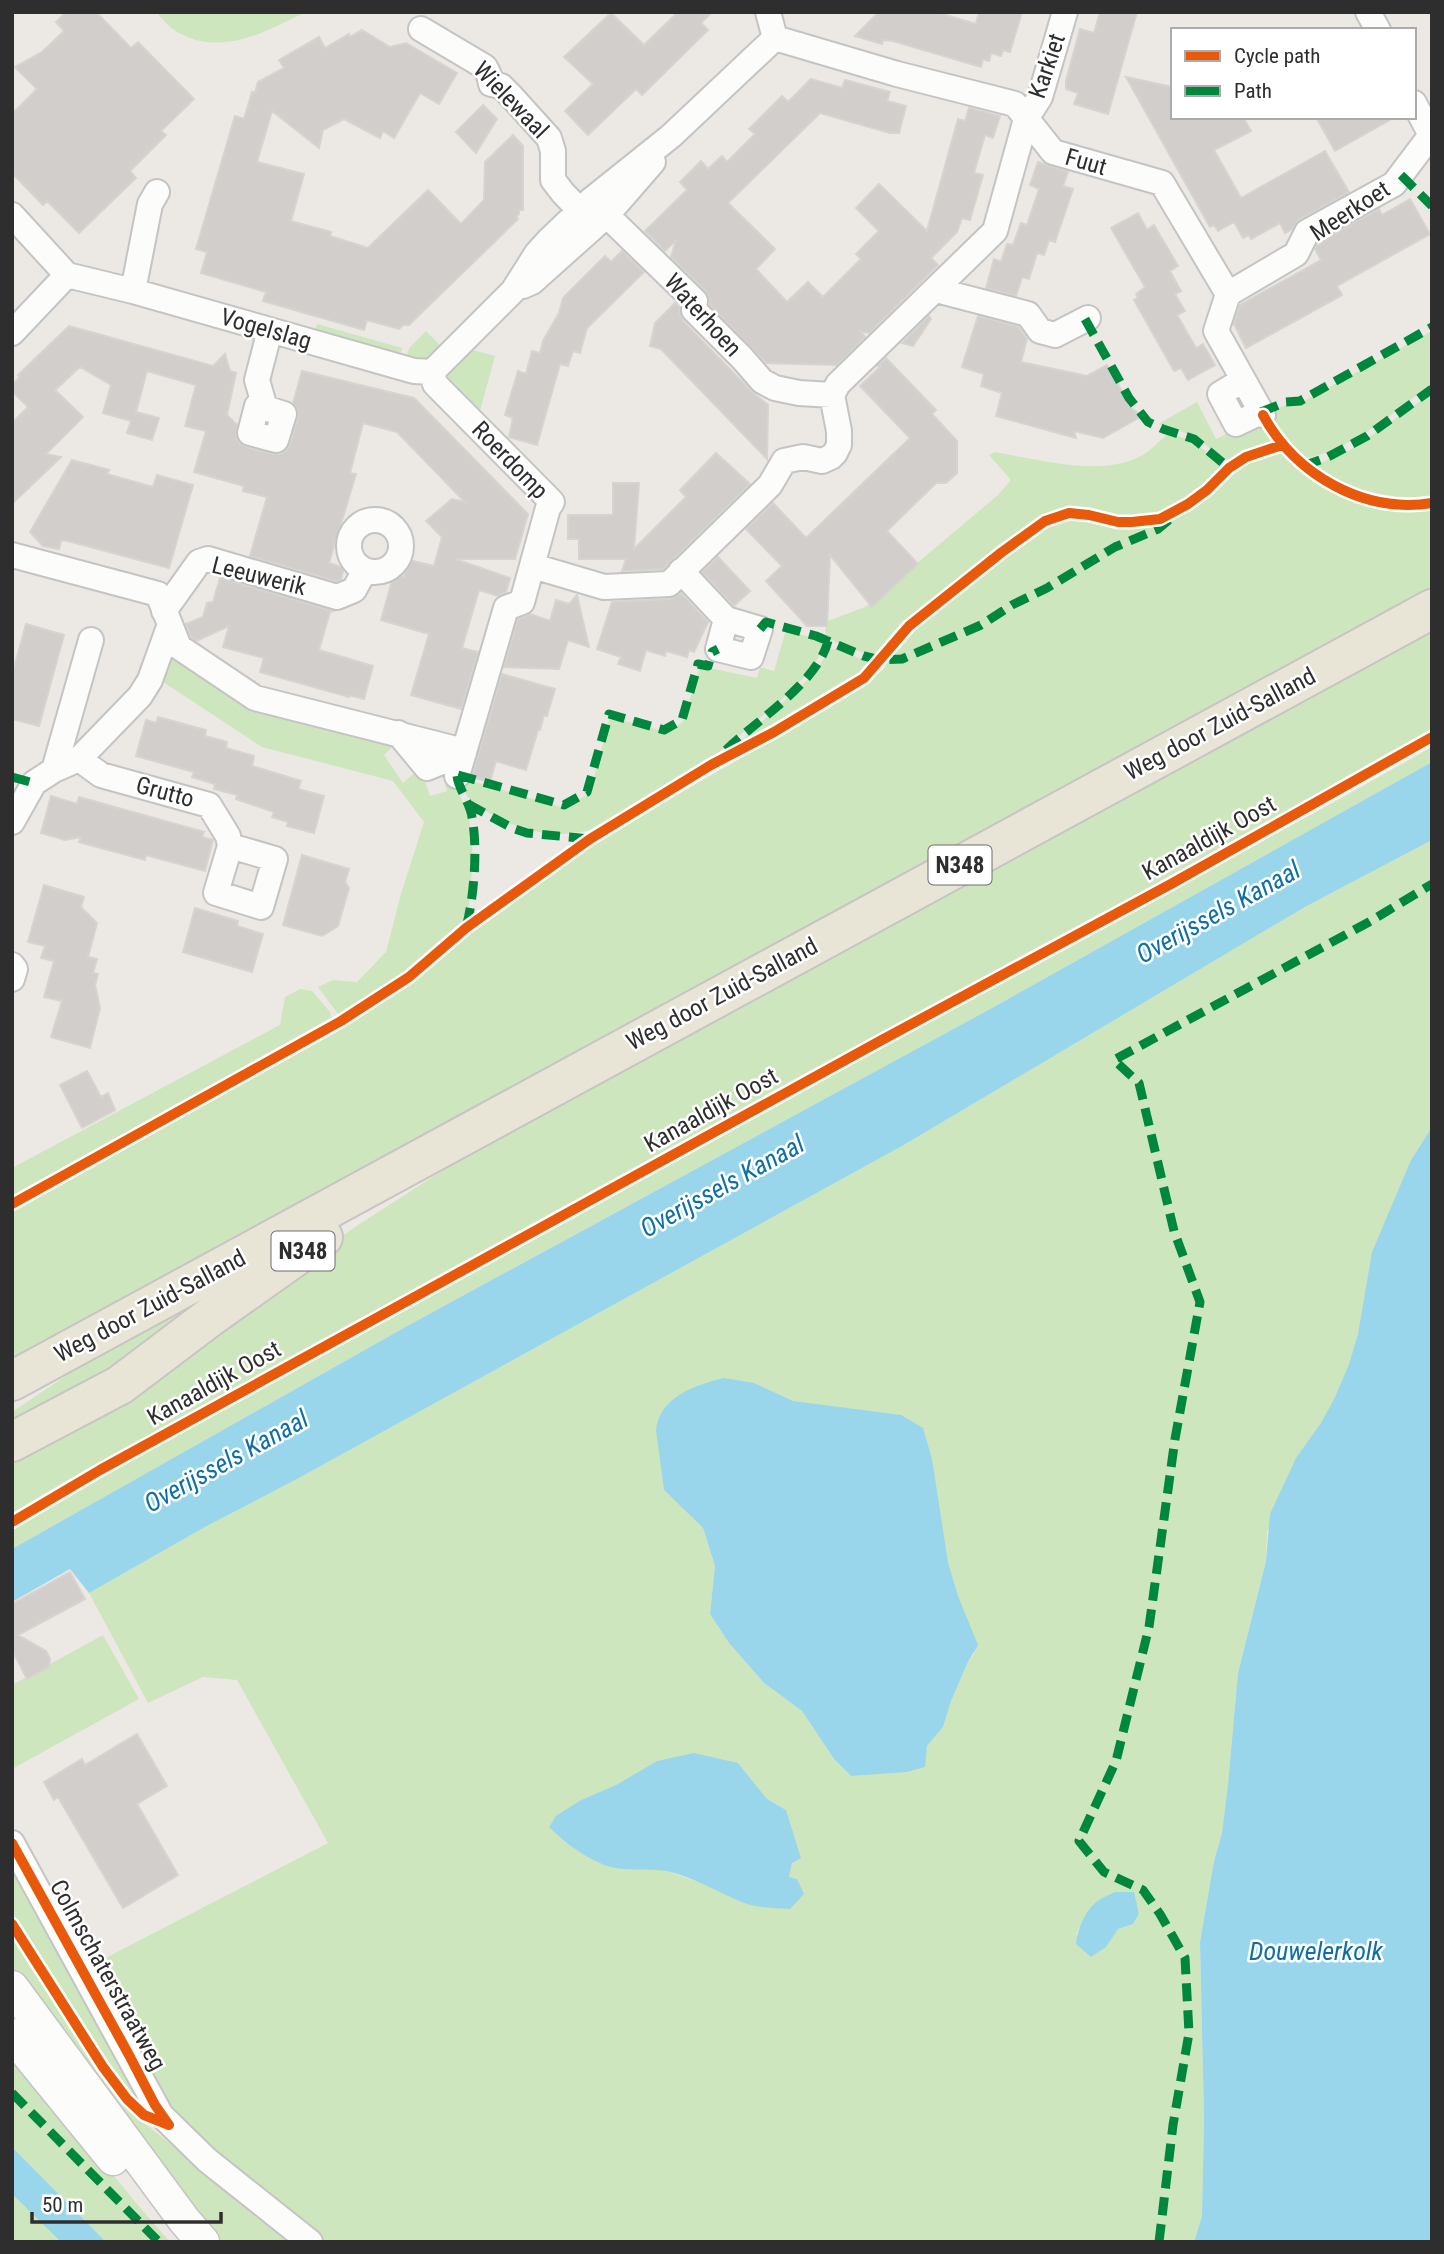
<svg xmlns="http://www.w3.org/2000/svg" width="1444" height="2254" viewBox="0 0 1444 2254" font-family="'Roboto Condensed',sans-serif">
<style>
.green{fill:#cee6be;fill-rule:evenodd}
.water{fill:#99d6ec}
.building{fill:#d1cecb;stroke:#d7d4d0;stroke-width:2}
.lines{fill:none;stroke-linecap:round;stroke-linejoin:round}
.minor-casing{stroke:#c5c4c5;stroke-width:28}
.tertiary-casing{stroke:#c5c4c5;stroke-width:35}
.primary-casing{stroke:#c6c5c4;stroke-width:42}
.minor{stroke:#fcfcfb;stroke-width:24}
.tertiary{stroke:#fcfcfb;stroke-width:32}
.primary{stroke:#e8e4d6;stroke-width:38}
.quiet{stroke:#00873e;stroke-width:9;stroke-dasharray:18 9;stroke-linecap:butt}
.cycleway-casing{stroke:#fff;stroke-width:15}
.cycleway{stroke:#e8590c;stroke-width:10}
.labels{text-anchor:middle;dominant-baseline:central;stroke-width:5;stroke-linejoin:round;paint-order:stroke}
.shield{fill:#fff;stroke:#6d6d6d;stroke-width:2}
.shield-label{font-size:23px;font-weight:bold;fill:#2e2e2e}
.street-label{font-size:24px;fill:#2e2e2e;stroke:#fff}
.water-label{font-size:26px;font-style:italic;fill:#0d6fa3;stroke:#fff}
</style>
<rect width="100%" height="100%" fill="#ece8e4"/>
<path class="green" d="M156,12H306C265,32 219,58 176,31C168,27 162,18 156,12Z
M317,324L402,348L400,355L315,331Z
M426,331L443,348C431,358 423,361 407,356L409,348Z
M1432,331V383C1393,413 1353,449 1304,459L1281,434L1269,412L1286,405L1302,402Z
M473,350L495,356L478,418L446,378Z
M1432,393V497C1388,500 1351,490 1314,466L1354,448Z
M1197,402L1216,439L1258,418L1275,445L1252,451L1232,461L1224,459L1196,438L1178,430L1158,424Z
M1169,433C1188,438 1211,451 1222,469C1216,480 1204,489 1194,496C1165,518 1135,522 1100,515C1090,513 1077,508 1067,508C1061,509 1052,513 1046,515L900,629C896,635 893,643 887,648C871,662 843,645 827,638L825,630L828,621L865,607L998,495L1011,480L989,455L994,452C1037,459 1099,477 1139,457C1150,452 1160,440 1169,433Z
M1270,453H1281C1321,494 1374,512 1432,510V590L79,1330L12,1357V1209L341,1025L403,986L469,929L544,875L609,834L748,754L883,670L892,653L912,628L1047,524C1077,511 1108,527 1138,526C1181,524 1213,486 1244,462L1255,457Z
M1432,624V732L317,1343L12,1515V1458L226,1319L355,1227L493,1138Z
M786,630L822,641L823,647C819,656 814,666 807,674C791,693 770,709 752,725C709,760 636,822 581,832C552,838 520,830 494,816C479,807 461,798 461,778L564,808L590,793L610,717L666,732L683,722L700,666L757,678L760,667L774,671Z
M835,649L867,661L872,667L854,681L806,710L731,750L815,673L829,650Z
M168,660H182L396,743L384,755L403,783L418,770L424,778L430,796L447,791L445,785L454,782L469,816L473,858L468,914L452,939L399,980L341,1018L318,987L333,980L357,982L386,952L401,894L424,822L393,781L262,747L160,680Z
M1432,747V762L992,1008L409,1325L12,1549V1528C329,1349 648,1174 967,1000C1122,915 1279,835 1432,747Z
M1432,840V1127L1411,1160L1349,1364L1334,1399L1267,1532L1266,1561L1238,1673L1228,1784L1222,1833L1214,1861L1200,1942L1204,2118L1202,2216L1194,2242H323L182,2128L88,1967L328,1843L237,1680L203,1677L148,1703L89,1593L205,1527L297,1479L902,1146L1305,907ZM779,1396L793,1401L854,1410L940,1516L948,1562L974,1654L968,1662L951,1701L943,1727L927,1746L875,1773L851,1776L834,1759L802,1711L764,1683L729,1643L710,1614L715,1566L703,1528L664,1490L657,1423ZM738,1763L767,1799L786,1810L792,1863L789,1877L745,1903L714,1887L666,1871L581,1800L618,1784ZM1135,1901L1139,1914L1133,1924L1118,1929L1076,1935L1083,1920L1094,1904Z
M300,989L312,991L330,1012L331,1017L326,1023L12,1200V1168L280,1025L285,997Z
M195,1299L205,1313L12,1429V1412L97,1355Z
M103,1635L139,1699L12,1769V1685Z
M12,1864L135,2092V2094L132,2095L116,2075L12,1912Z
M12,1937L97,2071L131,2113L297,2242H214L12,1977Z
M12,2050L136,2203L170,2242H106L12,2147Z
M12,2194L61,2242H12Z"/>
<path class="water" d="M1432,762V840L1305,907L902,1146L297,1479L205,1527L89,1593L70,1569L12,1602V1549L409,1325L992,1008Z
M1432,1127V2242H1194L1202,2216L1204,2118L1200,1942L1214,1861L1222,1833L1228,1784L1238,1673L1266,1561L1270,1514L1296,1458L1321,1423L1334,1399L1349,1364L1358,1334L1372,1252L1411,1160Z
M724,1378L754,1383L793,1401L901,1415L923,1428L932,1459L948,1562L958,1596L978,1645L968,1662L951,1701L943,1727L927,1746L925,1767L907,1772L851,1776L834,1759L802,1711L764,1683L729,1643L710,1614L715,1566L703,1528L664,1490L656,1430C660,1396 696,1385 724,1378Z
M694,1753L738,1763L767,1799L786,1810L801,1858L792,1863L789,1877L797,1879L804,1894L790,1909C775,1908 761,1908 747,1904C720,1894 695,1877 666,1871C645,1867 622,1873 602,1864C581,1855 564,1842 549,1827L556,1816L581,1800L618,1784L657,1761Z
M1115,1892H1134L1139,1914L1133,1924L1118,1929L1106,1947L1091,1957L1076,1944C1077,1931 1084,1913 1095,1903C1100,1899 1108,1895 1115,1892Z
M12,2147L106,2242H61L12,2194Z"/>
<path class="building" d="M66,12H96L131,48L138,42L194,99L161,131L166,135L130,171L136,178L79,233L47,201L43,205L12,173V114L37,89L15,67L42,52L64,31L56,22Z
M678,12H712L701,23L708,30L642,95L636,89L588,135L565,111L593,84L564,57L611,13L644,45Z
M879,12H936L976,24L979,12H1022L1010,52L1003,50L1001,56L991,53L989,61L983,59L981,67L893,41L883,40L882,44L855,36Z
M1100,12H1137L1108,114L1074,104L1078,93L1066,89V81L1080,29L1094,33Z
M362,30L390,47L406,43L457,73L439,104L420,93L394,138L383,131L380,138L344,119L323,130L319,148L272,111L257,162L304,174L291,221L331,232L330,236L368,248L428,190L461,224L484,200L485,162L513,135L523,146V210H519V214L516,217L518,219L409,325H403L399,329L367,320L364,330L263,301L266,292L201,273L207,252L196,249L235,116L244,119L252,92L255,93L258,82L284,68L279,60L319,37L325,48L349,34L350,37Z
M1126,77L1173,87V117H1243L1251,131L1214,150L1241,198L1325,151L1349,192L1300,219L1292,229L1285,233L1280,223L1251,239L1249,235L1243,238L1234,222L1218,231L1214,225L1210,227Z
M811,79L842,88L845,80L890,92L887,101L906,106L899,133H890L820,113L728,203L775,249L756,269L787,302L808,282L823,297L861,259L856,254L879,231L856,208L879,184L927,231L958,119L965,121L969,108L1000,116L993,138L985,135L974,173L983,175L970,220L962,218L957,232L931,258L938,265L869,333L860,331L865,337L837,365L766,363L710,305L709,297L705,290L671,257L676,240L665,251L645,231L687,190L680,182L701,161L708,169L722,156L727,162L755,134L749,129L782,96L788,102Z
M483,105L497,119L476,153L456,132Z
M1316,117H1395L1335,151Z
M1038,162L1068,172L1063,186L1073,189L1055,242L1049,240L1044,255L1037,253L1029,279L1022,277L1016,296L986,288L994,259L1001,262L1007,244L1013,245L1021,223L1027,225L1039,189L1030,185Z
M1410,199L1430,234L1337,286L1342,295L1246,348L1234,324L1240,305L1321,260L1315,249L1318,243L1379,209L1382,215Z
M1138,213L1147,230L1154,225L1178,266L1170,271L1181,291L1175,294L1185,311L1177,315L1196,348L1203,344L1215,365L1188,380L1181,368L1174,371L1134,300L1138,298L1136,294L1145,287L1111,228Z
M622,251L644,272L587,328L580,353L573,351L568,366L560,364L537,445L509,437L513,418L505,415L518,371L526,374L532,351L540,353L543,341L559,313L563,298L605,256L611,262Z
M675,303L679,307L680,314L683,321L751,391L768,405L767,459L661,349L650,346L655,323Z
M929,316L931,319L913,346L902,343Z
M978,316L1019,327L1027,339L1021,362L1087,376L1107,365L1132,409L1142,416L1103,438L1074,431L1076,438L996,416L1002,393L981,386L984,374L962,367Z
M69,326L213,366L225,354L230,371L236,373L227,415L237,425L236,438L240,444L246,447L272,454H280L287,450L290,444L298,418V410L293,403L302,371L414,398L528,514L515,559H455L510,578L506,592L498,596L479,590L462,648L478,652L461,709L411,695L429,634L381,620L394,574L404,577L409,560L434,566L442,537L426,521L452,499L465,502L397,432L363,423L350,473L356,474L329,563L344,568L341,579L336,581L250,556L267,497L243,491L244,486L194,472L206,431L185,426L196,385L147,371L136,412L159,418L152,440L127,433L131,421L103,413L111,385L80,367L55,390L83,417L46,454L61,457L12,504V423L28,407L12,391V385L20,377L18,375Z
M886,358L936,410L932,414L957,441V473L946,483H936L887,531L918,564L872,607L830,555L827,626H807L766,581L782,566L746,529L773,503L806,538L910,438L860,386L881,366H878Z
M716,453L750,484L663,569L622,571L626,559H579V539H568V515H613V483H639L634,549L686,497L680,490Z
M72,460L109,470L107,474L153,487L157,475L193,485L169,568L68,541L61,540L59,549L43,546L30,532Z
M718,557L750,591L734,606L702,572Z
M220,578L333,611L330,612L319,650L373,666L364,699L349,695V697L260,672L264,658L223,647L229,626L196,641L191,637L186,624L203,617L207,603L213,602Z
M681,593L708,622L694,652L689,650L687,657L666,651L665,656L646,650L640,671L618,664L621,657L597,649L612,602L670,599Z
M577,595L589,647L568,640L559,669L504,667L518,619L530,614L550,621L556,600L569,604Z
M26,624L64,635L39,726L12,719V676Z
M502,674L555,689L547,716L544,715L540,730H538L526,770L496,761L490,782L472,777Z
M158,717L206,730L205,736L227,742L226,748L254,756L252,766L301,781L298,789L324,796L314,833L287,826L288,822L272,817L274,812L236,799L237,795L214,789L215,784L192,777L194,772L136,756L146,720L156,723Z
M51,796L77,804L79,797L204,832L202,837L213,840L205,871L146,855L145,860L79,842L81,837L65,840L41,833Z
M302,855L349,869L345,882L349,888L338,926L322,936L283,925Z
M44,885L84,897L81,907L97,923L88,957L97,959L93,973L98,974L95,985L100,1008L90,1048L51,1037L62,1001L44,997L54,961L41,958L45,946L28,942Z
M195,908L238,921L237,926L263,934L252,972L183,952Z
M87,1071L101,1097L108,1093L115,1110L82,1128L60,1085Z
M70,1572L85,1599L18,1635L46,1651L50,1659L49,1667L27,1679L12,1650V1604Z
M137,1734L167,1786L137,1804L178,1875L123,1908L58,1797L54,1800L44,1782L82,1759L85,1765Z"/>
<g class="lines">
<defs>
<path id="minor" d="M1368,12L1378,30
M421,29L485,67L489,75L491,84L501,86L511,96L549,138L553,151V180L563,193L590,221
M775,38L897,74L1015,104L1053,152L1162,183L1228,294L1216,331L1263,415
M591,200L695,301L694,310L742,358L762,381L775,388L799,393L832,395
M12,215L67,275L133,291L414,371L432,372L513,291L537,253L548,241L591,200L671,136L775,38L768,12
M523,286L532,282L607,215L653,162
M936,290L1028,314L1040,331L1055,335L1088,318
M133,291L150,204L157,192
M1228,294L1296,254L1307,232L1394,184L1431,135L1414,103
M12,333L67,275
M432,372L435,384L552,502L548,508L522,602L506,608L457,776
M1243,380L1220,394L1236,424L1261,412
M265,408L257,406L250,433L276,440L284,414L265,408L257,380L270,330
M349 546a26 26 0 1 1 52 0a26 26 0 1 1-52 0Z
M12,555L158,594L179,647L255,698L464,751
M533,566L604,587L669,584L770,485L784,461L803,457L822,461L831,457L835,453L839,445V431L832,395L838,384L995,231L1026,119L1040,97L1065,12
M681,571L726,619L760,629L751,657L718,649L726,619
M164,611L199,562L208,559L337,597L354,590L365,570
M398,733L427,768L464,753
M79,759L101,775L209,805L228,836L230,846L216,893L261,907L275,859L230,846
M54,770L91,640
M12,822L34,783L54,770L79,759L140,696L150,680L170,624
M12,965L15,969L12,979
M12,1843L161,2115L207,2160L310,2242"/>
<path id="tertiary" d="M12,1987L184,2220L203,2242
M12,2035L113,2159"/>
<path id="primary" d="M12,1381L1432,609
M12,1442L120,1385L210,1317L323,1237"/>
</defs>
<use href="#minor" class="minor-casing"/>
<use href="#tertiary" class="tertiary-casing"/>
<use href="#primary" class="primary-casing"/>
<use href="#minor" class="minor"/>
<use href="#tertiary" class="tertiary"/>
<use href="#primary" class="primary"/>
<path class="quiet" d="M1431,135H1432
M1401,175L1432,206
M1085,319L1129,398L1148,422L1163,429L1194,439L1229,468
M1261,412L1286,402L1300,401L1432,327
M1303,466L1328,457L1367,436L1432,389
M760,629L766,622L816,636L828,641
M726,750C756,721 818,682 828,641L864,656L881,660L902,659L981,625L1012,605L1047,588L1115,547L1158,529L1170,519
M458,775L564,805L587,792L609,714L664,730L682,720L698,664L708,666L712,652L718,649
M457,776C459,790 470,803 472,817C478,849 474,897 466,928
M12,777L34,783
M468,804L512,828L527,833L590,839
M12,2093L159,2242
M1159,2242L1173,2125L1189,2033L1185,1958L1160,1914L1143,1890L1104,1872L1079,1841L1116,1761L1149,1627L1175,1439L1200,1302L1174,1231L1139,1083L1114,1060L1369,922L1432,884"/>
<defs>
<path id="cycleway" d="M1263,415C1295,474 1363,514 1432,503
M12,1204L341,1021L409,977L466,928L590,839L711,765L774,732L864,678L909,626L1002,552L1045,521L1069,513L1089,515L1118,522H1132L1160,519L1188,504L1207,490L1229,468L1246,457L1282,445
M12,1522L100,1470L880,1041L1171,884L1432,737
M12,1843L129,2055L155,2105L169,2125
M12,1924L103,2067L127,2099L144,2115L169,2125"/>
</defs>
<use href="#cycleway" class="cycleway-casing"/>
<use href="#cycleway" class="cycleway"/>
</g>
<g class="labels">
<g class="shield">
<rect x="928.5" y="845.5" width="63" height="39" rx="5"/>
<rect x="271.5" y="1231.5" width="63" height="39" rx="5"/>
</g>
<g class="shield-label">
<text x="960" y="865">N348</text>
<text x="303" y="1251">N348</text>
</g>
<g class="street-label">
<text transform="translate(1047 66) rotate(-71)">Karkiet</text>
<text transform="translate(511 100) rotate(46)">Wielewaal</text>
<text transform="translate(1086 162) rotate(16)">Fuut</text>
<text transform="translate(1350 211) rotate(-33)">Meerkoet</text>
<text transform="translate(703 315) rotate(48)">Waterhoen</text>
<text transform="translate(266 329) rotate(16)">Vogelslag</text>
<text transform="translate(510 460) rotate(46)">Roerdomp</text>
<text transform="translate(259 576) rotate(14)">Leeuwerik</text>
<text transform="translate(1220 724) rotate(-28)">Weg door Zuid-Salland</text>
<text transform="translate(165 792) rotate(15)">Grutto</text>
<text transform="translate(1209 838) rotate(-29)">Kanaaldijk Oost</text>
<text transform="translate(722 994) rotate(-28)">Weg door Zuid-Salland</text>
<text transform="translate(711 1110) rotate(-29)">Kanaaldijk Oost</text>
<text transform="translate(150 1306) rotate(-28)">Weg door Zuid-Salland</text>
<text transform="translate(214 1383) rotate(-29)">Kanaaldijk Oost</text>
<text transform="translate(108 1975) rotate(61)">Colmschaterstraatweg</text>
</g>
<g class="water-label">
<text transform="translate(1218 912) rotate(-29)">Overijssels Kanaal</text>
<text transform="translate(722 1186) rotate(-29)">Overijssels Kanaal</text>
<text transform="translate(226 1461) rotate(-29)">Overijssels Kanaal</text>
<text x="1316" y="1951">Douwelerkolk</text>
</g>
</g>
<rect width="1444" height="2254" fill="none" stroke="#2e2e2e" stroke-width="28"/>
<rect x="1171" y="28" width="245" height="91" fill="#ffffff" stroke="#ababab" stroke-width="2"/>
<rect x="1185" y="51" width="35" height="10" fill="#e8590c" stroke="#ababab" stroke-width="2"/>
<text x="1234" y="63" font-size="21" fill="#2e2e2e">Cycle path</text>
<rect x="1185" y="86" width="35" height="10" fill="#00873e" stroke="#ababab" stroke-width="2"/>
<text x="1234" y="98" font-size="21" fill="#2e2e2e">Path</text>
<path d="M32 2212v10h189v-10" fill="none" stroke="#2e2e2e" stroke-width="3.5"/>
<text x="42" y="2212" font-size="21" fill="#2e2e2e" stroke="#ffffff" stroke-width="5" paint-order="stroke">50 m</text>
</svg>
